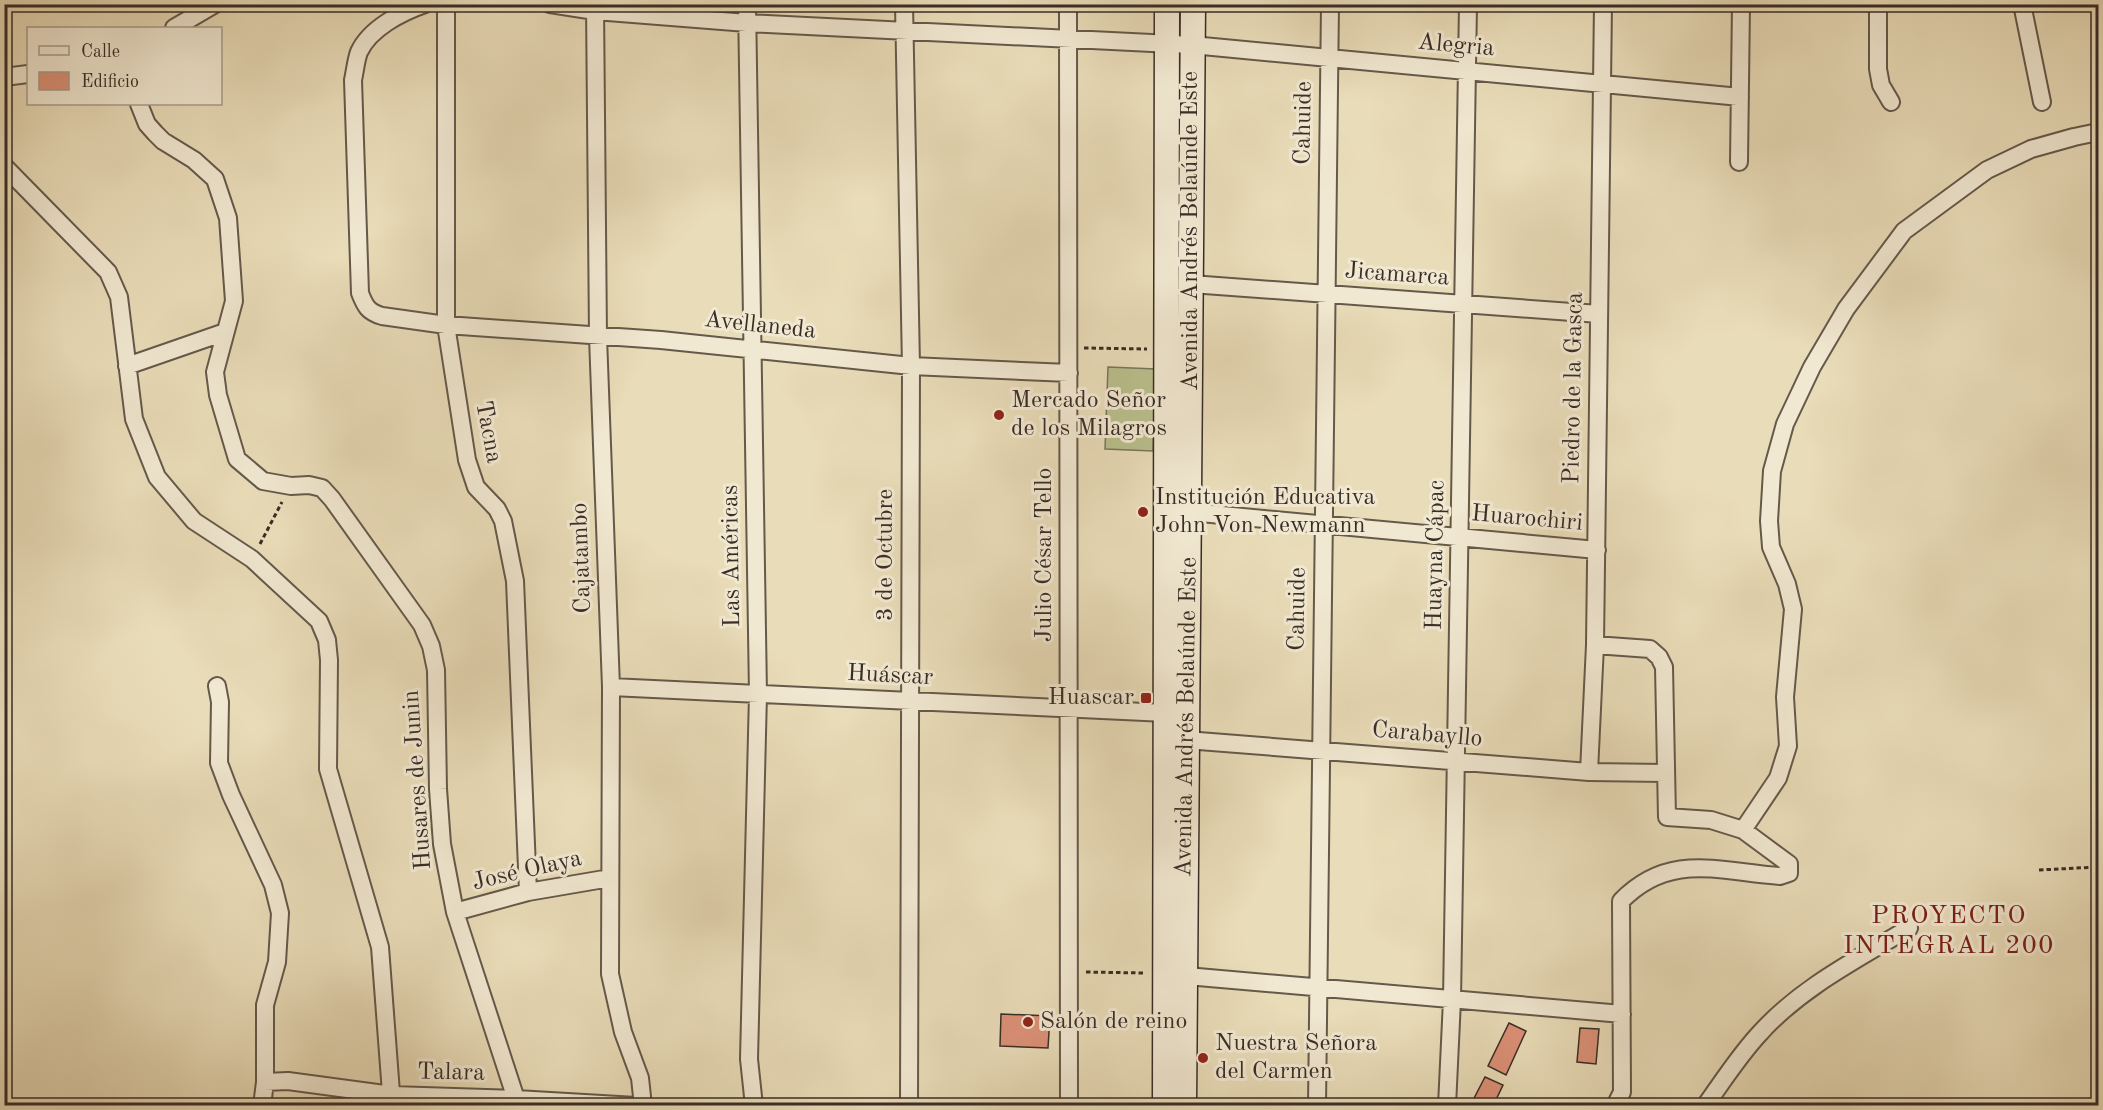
<svg xmlns="http://www.w3.org/2000/svg" width="2103" height="1110" viewBox="0 0 2103 1110" font-family="'Old Standard TT',serif">
<style>
.green{fill:#b9bf8d;stroke:#79765a;stroke-width:1.5}
.building{fill:#dc9177;stroke:#392d27;stroke-width:1.5}
.lines{fill:none;stroke-linecap:round;stroke-linejoin:round}
.street-casing{stroke:#65594b;stroke-width:20}
.secondary-casing{stroke:#392d27;stroke-width:27}
.path{stroke:#392d27;stroke-width:3;stroke-dasharray:4.5 3;stroke-linecap:butt}
.street{stroke:#f1e8d1;stroke-width:16}
.secondary{stroke:#f1e8d1;stroke-width:24}
.poi-dot{fill:#8f2418;stroke:#f1e8d1;stroke-width:2}
.labels{text-anchor:middle;dominant-baseline:central;stroke-width:6;stroke-linejoin:round;paint-order:stroke}
.street-label{font-size:24px;fill:#392d27;stroke:#f1e8d1}
.poi-label{font-size:24px;fill:#392d27;stroke:#f1e8d1;text-anchor:start}
.neighbourhood-label{font-size:26px;letter-spacing:1.5px;fill:#7a1f14;stroke:#f1e8d1}
</style>
<rect width="100%" height="100%" fill="#e9dcb8"/>
<filter id="stains"><feTurbulence type="fractalNoise" baseFrequency=".00333" numOctaves="4"/><feColorMatrix values="0 0 0 0 .2 0 0 0 0 .09 0 0 0 0 .02 0 0 0 .5 -.17"/></filter>
<radialGradient id="worn" r=".72"><stop offset=".6" stop-color="#630" stop-opacity="0"/><stop offset="1" stop-color="#630" stop-opacity=".3"/></radialGradient>
<path class="green" d="M1108,367L1156,369L1153,451L1105,449Z"/>
<path class="building" d="M1001,1014L1050,1016L1048,1048L1000,1046Z
M1509,1023L1526,1031L1506,1075L1488,1066Z
M1580,1028L1599,1029L1596,1064L1577,1062Z
M1485,1077L1503,1085L1493,1106H1470Z"/>
<g class="lines">
<defs>
<path id="street" d="M425,4C402,12 370,28 359,52C356,60 355,71 353,80L360,293C365,306 368,312 382,316L446,325L661,340L911,366L1069,373
M446,4V325L467,460L476,487L497,509L503,521L515,581L528,892
M550,4L595,11L747,23L1192,45L1740,97
M595,4L598,337L611,687L610,974L623,1032L640,1078L643,1106
M747,4L758,694L749,1059L754,1106
M904,4L911,366L909,1106
M1068,4L1069,1106
M1878,4V69L1881,85L1891,102
M2022,4L2042,102
M174,28L215,4
M4,77L28,74
M139,104L147,124L155,133L163,141L194,160L215,179L228,218L234,301L215,372L218,395L237,459L263,481L291,486L309,485L322,488L332,499L422,625L431,646L436,670L438,789L442,844L455,912L516,1099V1106
M1739,162L1741,4
M4,166L108,272L119,297L134,419L157,477L194,521L252,559L319,621L327,640L329,660L328,769L380,947L392,1106
M1191,284L1599,314
M127,366L225,332
M1179,511L1597,550
M1595,645L1650,649L1659,657L1664,667L1667,817L1711,820L1743,830L1789,864V873L1780,876C1720,872 1670,851 1621,901L1622,1092L1615,1106
M217,686L220,702L219,763L231,795L273,885L280,913L277,962L265,1005V1082L262,1106
M611,687L1166,713
M1186,740L1589,772L1665,773
M1589,772L1595,645L1603,4
M1743,830L1778,778L1788,746L1785,697L1793,609L1787,584L1771,547L1769,521L1772,471L1785,424L1812,367L1846,309L1904,231L1987,170L2031,149L2074,137L2098,132
M455,912L528,892L610,878
M1175,975L1622,1014
M265,1082L288,1081L392,1095L516,1099L636,1106
M1317,1106L1330,4
M1447,1106L1452,1000L1468,4
M1705,1106C1723,1081 1740,1054 1761,1032C1802,987 1858,959 1909,928"/>
<path id="secondary" d="M1165,1106L1167,4
M1184,1106L1193,4"/>
</defs>
<use href="#street" class="street-casing"/>
<use href="#secondary" class="secondary-casing"/>
<path class="path" d="M1084,348L1147,349
M260,544L282,502
M2039,870L2098,867
M1086,972L1145,973"/>
<use href="#street" class="street"/>
<use href="#secondary" class="secondary"/>
</g>
<g class="poi-dot">
<circle cx="999" cy="415" r="6"/>
<circle cx="1143" cy="512" r="6"/>
<rect x="1140" y="692" width="12" height="12" rx="3"/>
<circle cx="1028" cy="1022" r="6"/>
<circle cx="1203" cy="1058" r="6"/>
</g>
<g class="labels">
<g class="street-label">
<text transform="translate(1456 46) rotate(5)">Alegria</text>
<text transform="translate(1304 123) rotate(-89)">Cahuide</text>
<text transform="translate(1191 231) rotate(-90)">Avenida Andrés Belaúnde Este</text>
<text transform="translate(1397 275) rotate(4)">Jicamarca</text>
<text transform="translate(760 326) rotate(6)">Avellaneda</text>
<text transform="translate(1574 388) rotate(-89)">Piedro de la Gasca</text>
<text transform="translate(488 432) rotate(79)">Tacna</text>
<text transform="translate(1527 519) rotate(5)">Huarochiri</text>
<text transform="translate(886 555) rotate(-90)">3 de Octubre</text>
<text transform="translate(1045 555) rotate(-90)">Julio César Tello</text>
<text transform="translate(1436 555) rotate(-89)">Huayna Cápac</text>
<text transform="translate(732 556) rotate(-91)">Las Américas</text>
<text transform="translate(582 558) rotate(-92)">Cajatambo</text>
<text transform="translate(1298 609) rotate(-89)">Cahuide</text>
<text transform="translate(890 676) rotate(3)">Huáscar</text>
<text transform="translate(1187 717) rotate(-89)">Avenida Andrés Belaúnde Este</text>
<text transform="translate(1427 735) rotate(5)">Carabayllo</text>
<text transform="translate(418 780) rotate(-94)">Husares de Junin</text>
<text transform="translate(527 871) rotate(-13)">José Olaya</text>
<text transform="translate(451 1073) rotate(1)">Talara</text>
</g>
<g class="poi-label">
<text x="1011" y="401">Mercado Señor<tspan x="1011" dy="28">de los Milagros</tspan></text>
<text x="1155" y="498">Institución Educativa<tspan x="1155" dy="28">John Von Newmann</tspan></text>
<text x="1134" y="698" text-anchor="end">Huascar</text>
<text x="1040" y="1022">Salón de reino</text>
<text x="1215" y="1044">Nuestra Señora<tspan x="1215" dy="28">del Carmen</tspan></text>
</g>
<g class="neighbourhood-label">
<text x="1949" y="916">PROYECTO<tspan x="1949" dy="30">INTEGRAL 200</tspan></text>
</g>
</g>
<rect width="2103" height="1110" fill="none" stroke="#e9dcb8" stroke-width="24"/>
<rect x="6" y="6" width="2091" height="1098" fill="none" stroke="#392d27" stroke-width="3"/>
<rect x="12" y="12" width="2079" height="1086" fill="none" stroke="#392d27" stroke-width="1.5"/>
<rect x="27" y="27" width="195" height="78" fill="#f1e8d1" stroke="#a79d8d" stroke-width="1.5"/>
<rect x="39" y="46" width="30" height="9" fill="#f1e8d1" stroke="#a79d8d" stroke-width="1.5"/>
<text x="81" y="57" font-size="18" fill="#392d27">Calle</text>
<rect x="39" y="72" width="30" height="18" fill="#dc9177" stroke="#a79d8d" stroke-width="1.5"/>
<text x="81" y="87" font-size="18" fill="#392d27">Edificio</text>
<rect width="100%" height="100%" filter="url(#stains)"/>
<rect width="100%" height="100%" fill="url(#worn)"/>
</svg>
